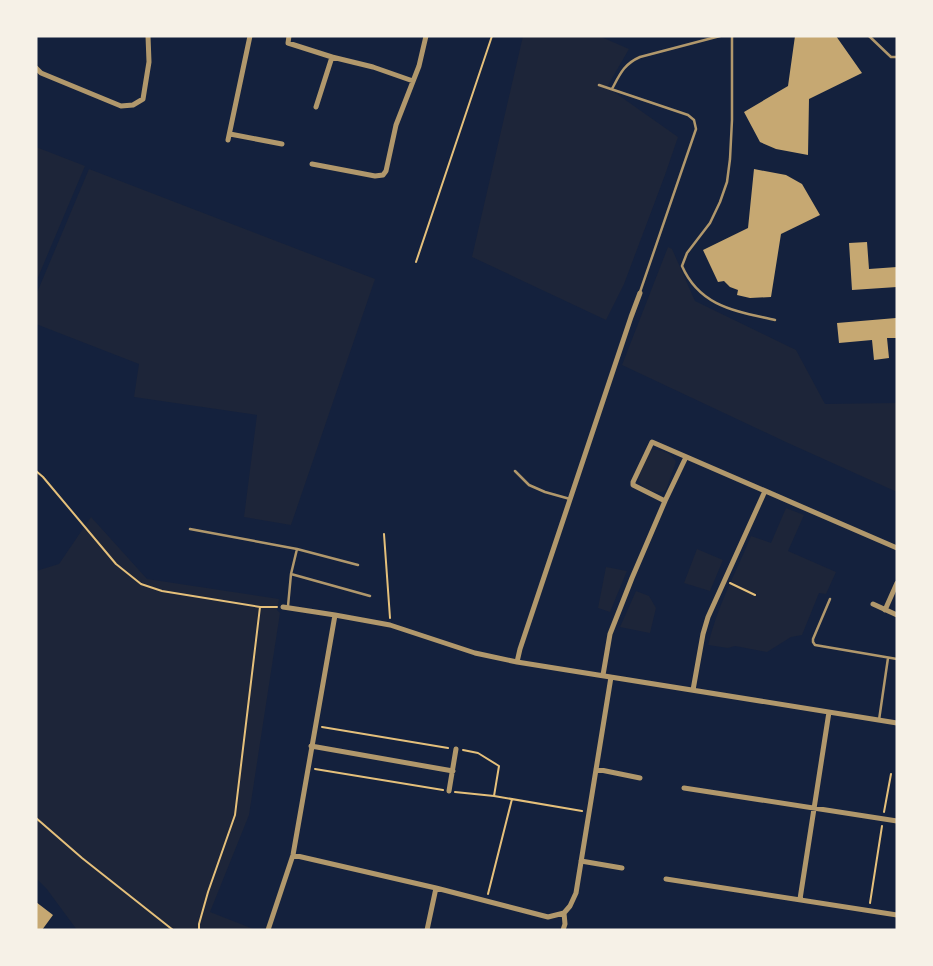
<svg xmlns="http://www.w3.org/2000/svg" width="933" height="966" viewBox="0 0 933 966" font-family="Commissioner,sans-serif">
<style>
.green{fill:#1d2539}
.building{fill:#c6a872}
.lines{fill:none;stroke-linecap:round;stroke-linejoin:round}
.path{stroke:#e5c07b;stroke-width:2}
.service{stroke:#b1986c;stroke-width:2.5}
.minor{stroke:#b1986c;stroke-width:5}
</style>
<rect width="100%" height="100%" fill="#14213d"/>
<path class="green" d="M523,36H599L629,49L607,87L678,137L665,175L624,284L606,320L472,257Z
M36,147L85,166L36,282Z
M89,169L375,279L291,525L244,517L257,415L134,397L139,364L36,324V295Z
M668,247L672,249L695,301L796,350L825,404L897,403V492L788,443L622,365Z
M652,450C661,449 673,454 676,462L666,490C657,496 640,489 638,478L649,452Z
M786,508L804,515L788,551L836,572L826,594L819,593L802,635L791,637L767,652L735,646L728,648L708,645C717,607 736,572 751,536L771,543Z
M91,517L147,579L279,599L277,610L280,613L249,815L210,912L256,930H77L46,888L36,878V571L59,564Z
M697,549L723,560L710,591L684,583Z
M606,567L627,571L610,612L598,608Z
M636,591L649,596L656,608L650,633L620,627Z"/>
<path class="building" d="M795,36H836L862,73L809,99L808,155L776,149L760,142L744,112L788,86Z
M754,169L786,175L802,184L820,215L781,234L771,297L750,298L737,295L738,290L730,287L724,281L718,282L703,250L748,228Z
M867,242L869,269L897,267V287L852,290L849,243Z
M896,318L897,338H887L889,358L874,360L872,340L839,343L837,323Z
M36,902L53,915L42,930H36Z"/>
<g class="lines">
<path class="path" d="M416,262L492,36
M36,471L43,477L116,564L141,584L162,591L260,607H277
M384,534L390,618
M730,583L755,595
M322,727L448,748
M463,750L478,753L499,766L494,796
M315,769L443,790
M455,792L494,796L582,811
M884,812L891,774
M36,818L82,858L173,930
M488,894L512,799
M870,903L882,826
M199,930V924L208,892L235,815L260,607"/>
<path class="service" d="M732,36V120L730,159L727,182L720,202L710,223L687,253L682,266C700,307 736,311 775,320
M869,36L891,57H897
M599,85L688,115L694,120L696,129L640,292
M612,89C620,74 624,64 640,57L720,36
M515,471L529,485L545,492L570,499
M190,529L297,549L358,565
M291,574L370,596
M830,599L813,639V642L815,645L897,659
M288,606L291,574L297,549
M879,720L888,658"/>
<path class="minor" d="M289,36L288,43L332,57L373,67L413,81
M36,68L41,73L121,106L133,105L143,99L149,62L148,36
M316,107L332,57
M230,134L282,144
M228,140L250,36
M312,164L375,176L383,175L386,171L396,125L419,66L426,36
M665,501L633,485V482L652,442L897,548
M873,604L897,615
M283,607L335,615L390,625L475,653L517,662L897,723
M885,610L897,583
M517,662L520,649L631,317L640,293
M603,675L610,634L632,578L665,501L686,457
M693,690L703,634L708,617L765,491
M311,746L453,771
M596,769L640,778
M684,788L897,821
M449,791L456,749
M293,855L436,888L548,917L564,913
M581,861L622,868
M666,879L897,915
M800,899L829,712
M268,930L293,855L335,615
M427,930L436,888
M563,930L565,924L564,913L570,906L576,893L611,677"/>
</g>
<rect width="933" height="966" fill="none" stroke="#f6f1e7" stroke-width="75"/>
</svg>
